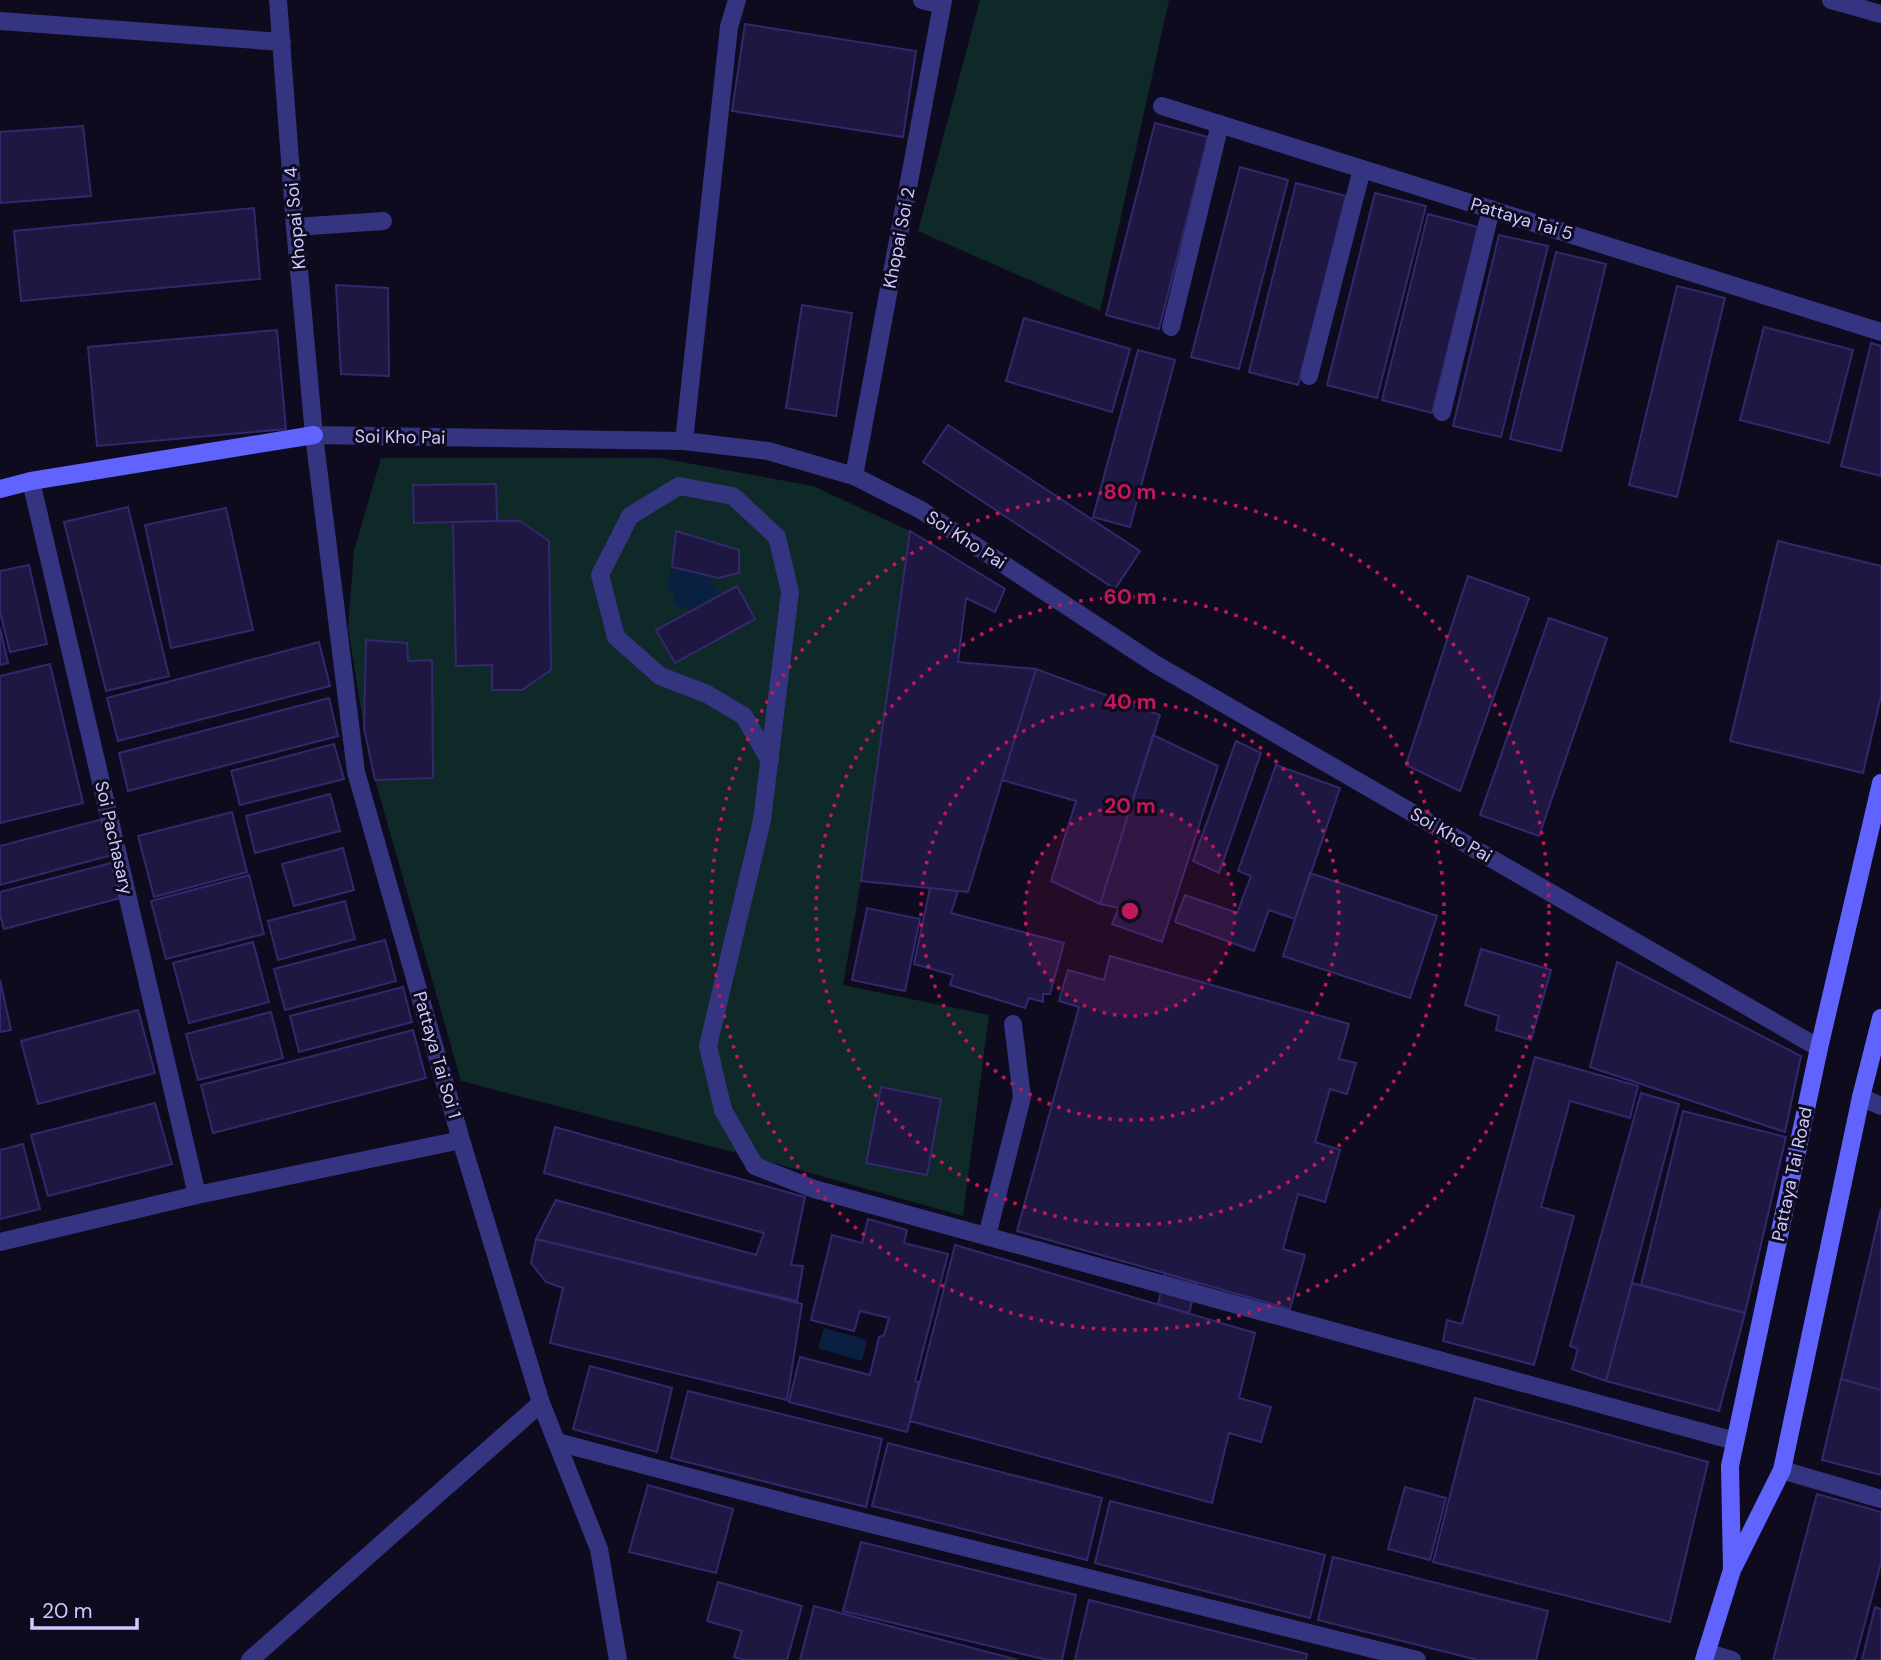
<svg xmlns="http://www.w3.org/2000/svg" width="1881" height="1660" viewBox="0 0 1881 1660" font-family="'DM Sans',sans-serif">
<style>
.green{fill:#0e2927}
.water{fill:#092041}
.building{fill:#1e1741;stroke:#33286e;stroke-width:2}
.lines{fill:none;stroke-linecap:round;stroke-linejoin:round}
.lane{stroke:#343480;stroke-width:18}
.street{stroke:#343480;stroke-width:18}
.secondary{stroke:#6163ff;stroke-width:18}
.ring{fill:none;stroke:#c2185b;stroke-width:3.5;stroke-dasharray:3.5 7}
.labels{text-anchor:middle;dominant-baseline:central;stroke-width:6;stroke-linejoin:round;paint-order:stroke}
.street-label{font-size:18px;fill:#cecaff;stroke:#0e0b1f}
.centre{fill:#c2185b;stroke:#0e0b1f;stroke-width:3.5}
.ring-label{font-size:21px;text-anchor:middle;font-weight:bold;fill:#c2185b;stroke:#0e0b1f;stroke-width:6;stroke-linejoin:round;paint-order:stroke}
</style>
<rect width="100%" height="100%" fill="#0e0b1f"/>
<path class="green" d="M980,0H1169L1100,311L918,231Z
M381,458H660L813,486L910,531L861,881L843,985L989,1015L963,1216L760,1159L461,1081L375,780L364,728L348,628L354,551Z"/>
<path class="water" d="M672,567L708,575L721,595L694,610L674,605V592L666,590Z
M824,1328L867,1340L862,1361L818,1348Z"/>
<path class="building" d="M745,24L916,51L903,137L732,111Z
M1155,123L1208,137L1159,329L1106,315Z
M83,126L91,196L0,203V132Z
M1240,167L1288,180L1239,369L1191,357Z
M1296,183L1346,196L1298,385L1249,372Z
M1375,193L1426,206L1377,398L1327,385Z
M254,208L260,279L21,301L14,231Z
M1428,214L1478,227L1432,413L1382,400Z
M1499,235L1548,246L1501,437L1453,426Z
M1556,252L1606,264L1561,451L1510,439Z
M336,285L388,288L389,376L341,374Z
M1677,286L1725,298L1677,497L1629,485Z
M802,305L852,313L836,416L786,408Z
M1024,318L1130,349L1112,412L1006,381Z
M1764,327L1853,350L1829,443L1740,420Z
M277,330L286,429L97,446L88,347Z
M1871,343L1881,346V476L1841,466Z
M1138,350L1175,360L1130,527L1093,517Z
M948,425L1140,551L1115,589L923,462Z
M496,484L497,521L414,523L413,485Z
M128,507L169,676L106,691L64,522Z
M226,508L253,630L171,648L145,525Z
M497,521H520L549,541L551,670L522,690H492V665L456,666L453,522Z
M676,531L739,550V573L719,578L672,567Z
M910,531L1005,589L995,612L966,598L958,662L1036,669L968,892L861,881Z
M1778,541L1881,566V696L1863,773L1730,741Z
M29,565L47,644L10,652L0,612V571Z
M1468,576L1529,598L1460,791L1406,765Z
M737,586L755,619L675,663L656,630Z
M1549,618L1607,638L1539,836L1480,815Z
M0,628L8,663L0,665Z
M366,640L407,643L408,661L432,660L433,778L375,780L364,728Z
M319,642L330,686L118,741L107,698Z
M50,664L83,803L0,823V676Z
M1036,669L1160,715L1100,904L1051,881L1076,801L1002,780Z
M329,698L338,736L128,791L119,753Z
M1153,735L1218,766L1162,942L1112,924L1119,908L1100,904Z
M1236,741L1261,753L1219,873L1193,861Z
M334,744L344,779L240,805L231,771Z
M1276,765L1340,788L1295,919L1269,910L1254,951L1175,922L1185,895L1237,913L1251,876L1238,871Z
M330,794L340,831L255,853L246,816Z
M232,812L247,872L154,897L138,836Z
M103,819L112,855L0,885V846Z
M343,848L354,890L294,906L282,864Z
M111,863L120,898L4,929L0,914V892Z
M1310,873L1437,916L1410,998L1283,956Z
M249,875L264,934L166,959L151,901Z
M930,888L958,891L951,913L1064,943L1050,994H1043V1002L1029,998L1025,1008L950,985L953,975L914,964Z
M345,901L355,939L278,960L268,921Z
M867,908L920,919L905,991L852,980Z
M385,940L396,981L285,1010L274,969Z
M253,942L269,1002L189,1023L173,963Z
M1481,949L1551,970L1531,1040L1496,1030L1499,1016L1465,1005Z
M1110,956L1349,1024L1339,1059L1356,1063L1347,1094L1330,1089L1315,1142L1340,1150L1325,1202L1298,1194L1283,1249L1305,1255L1290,1309L1017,1231L1079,1007L1059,1001L1068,970L1104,980Z
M1617,962L1801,1056L1785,1132L1590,1067Z
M0,980L11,1030L0,1032Z
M403,987L412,1022L299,1052L290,1016Z
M138,1010L155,1073L38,1104L21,1041Z
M271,1012L283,1058L198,1080L186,1034Z
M413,1030L426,1078L213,1133L201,1085Z
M1535,1057L1638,1086L1630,1118L1570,1101L1541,1207L1574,1216L1534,1365L1443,1341L1447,1320L1462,1324Z
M881,1087L941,1099L927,1175L866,1163Z
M1641,1093L1679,1104L1606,1381L1572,1369L1578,1349L1570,1346Z
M155,1103L172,1164L48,1196L31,1135Z
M1683,1111L1786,1137L1745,1313L1641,1285Z
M555,1127L805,1197L791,1265L803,1266L797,1301L536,1239L556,1200L756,1255L764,1233L544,1173Z
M23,1144L40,1209L0,1219V1150Z
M1881,1209V1390L1841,1379Z
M868,1219L907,1230L904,1243L948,1254L915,1381L919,1382L907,1432L789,1402L800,1357L870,1375L879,1337L884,1335L889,1318L860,1311L854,1331L811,1320L832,1235L862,1243Z
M536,1239L802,1304L787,1400L550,1343L563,1288L546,1282L531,1263Z
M955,1245L1255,1333L1239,1398L1271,1407L1261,1442L1229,1433L1212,1503L910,1421Z
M1165,1273L1197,1283L1189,1313L1158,1304Z
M1632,1283L1745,1313L1719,1411L1606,1381Z
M590,1366L672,1388L657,1452L573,1429Z
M1841,1379L1881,1390V1475L1822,1460Z
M688,1391L882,1439L866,1507L671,1458Z
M1475,1398L1708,1462L1670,1622L1433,1562Z
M888,1443L1102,1498L1087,1560L872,1506Z
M648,1485L733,1509L716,1573L629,1552Z
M1405,1487L1446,1498L1430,1560L1388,1549Z
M1817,1494L1881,1512V1563L1855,1660H1773Z
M1110,1501L1325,1555L1310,1618L1095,1563Z
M861,1542L1076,1595L1062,1660H1048L843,1611Z
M1333,1557L1548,1611L1536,1660H1478L1318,1620Z
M718,1582L802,1606L787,1660H745L734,1657L742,1631L707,1621Z
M1089,1600L1307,1654L1306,1660H1075Z
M814,1606L1018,1660H800Z
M1875,1607L1881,1609V1660H1862Z"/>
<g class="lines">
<path class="lane" d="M1171,327L1220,124
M1309,376L1362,169
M1442,412L1491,209
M770,761L744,716L707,694L660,676L616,637L600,575L630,516L679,486L733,496L777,537L790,592L762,820L708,1046L723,1110L755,1166L814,1189L1735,1441
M987,1236L1022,1097L1013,1024"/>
<path class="street" d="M278,0L295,227L314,435L356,772L461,1140L541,1403L599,1549L618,1660
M922,0L942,5
M1831,0L1881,14
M0,21L282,42
M1162,106L1881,332
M295,227L383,221
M314,435L684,441L768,451L854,476L921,510L1155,664L1819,1048
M684,441L729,27L737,0
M854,476L943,0
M31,481L197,1195
M1861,1097L1881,1106
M0,1242L197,1195L461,1140
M557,1442L803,1507L1417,1660
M1782,1470L1881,1499
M1706,1652L1732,1660
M250,1660L541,1403"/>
<path class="secondary" d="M0,489L31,481L314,435
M1732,1570L1730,1466L1819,1048L1881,783
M1704,1660L1732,1570L1782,1470L1861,1097L1881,1018"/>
</g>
<circle cx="1130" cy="911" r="105" fill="#c2185b" fill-opacity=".12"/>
<g class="ring">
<circle cx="1130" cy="911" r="105"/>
<circle cx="1130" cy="911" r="209"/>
<circle cx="1130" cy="911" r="314"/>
<circle cx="1130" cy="911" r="419"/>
</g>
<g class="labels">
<g class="street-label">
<text transform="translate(295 218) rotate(-95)">Khopai Soi 4</text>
<text transform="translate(1522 219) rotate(17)">Pattaya Tai 5</text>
<text transform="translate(899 238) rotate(-79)">Khopai Soi 2</text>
<text transform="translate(400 437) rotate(1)">Soi Kho Pai</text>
<text transform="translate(966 540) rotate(33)">Soi Kho Pai</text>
<text transform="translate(1451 835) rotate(30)">Soi Kho Pai</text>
<text transform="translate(114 838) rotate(77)">Soi Pachasary</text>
<text transform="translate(437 1055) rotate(74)">Pattaya Tai Soi 1</text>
<text transform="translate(1792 1174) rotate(-78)">Pattaya Tai Road</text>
</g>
</g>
<circle cx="1130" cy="911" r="10" class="centre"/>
<g class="ring-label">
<text x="1130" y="499">80 m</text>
<text x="1130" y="604">60 m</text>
<text x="1130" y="709">40 m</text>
<text x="1130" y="813">20 m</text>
</g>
<path d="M32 1618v10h105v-10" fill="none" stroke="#cecaff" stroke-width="3.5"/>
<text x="42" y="1618" font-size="21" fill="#cecaff" stroke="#0e0b1f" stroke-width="5" paint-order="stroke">20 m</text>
</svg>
